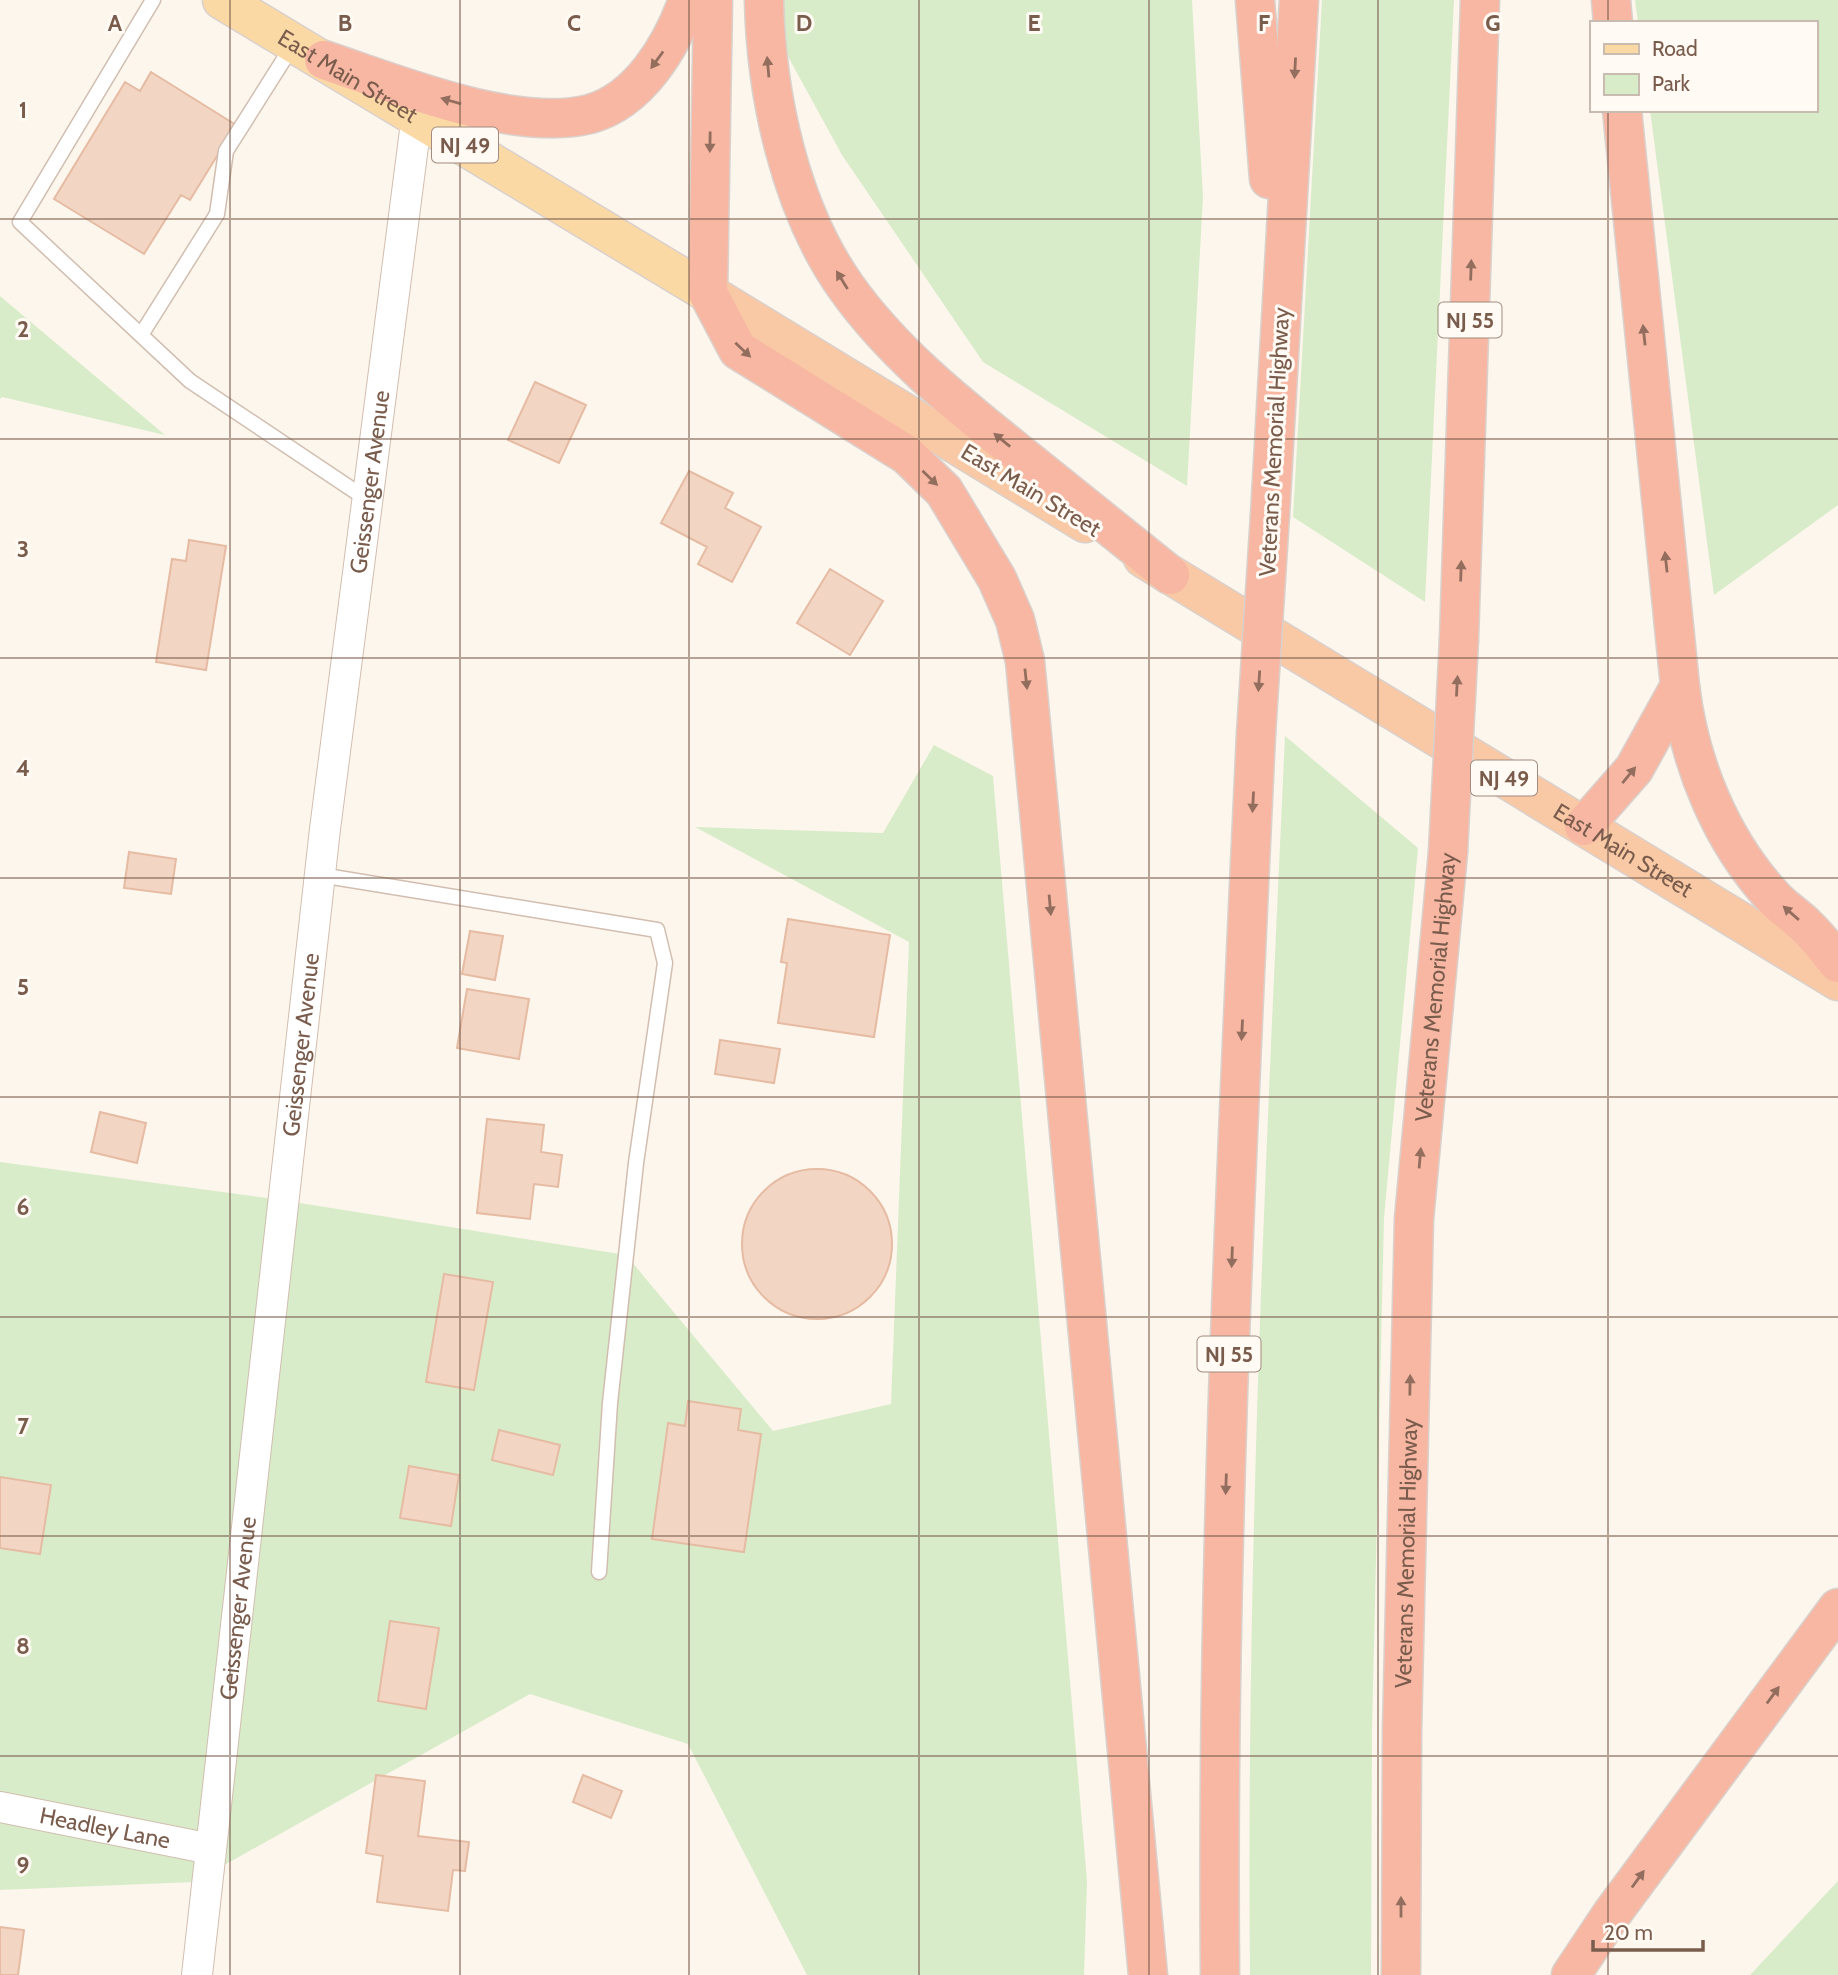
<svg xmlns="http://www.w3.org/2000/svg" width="1838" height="1975" viewBox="0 0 1838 1975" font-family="Cabin,sans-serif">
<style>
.green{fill:#d8ecc9}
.building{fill:#f3d5c3;stroke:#e6bba3;stroke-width:2}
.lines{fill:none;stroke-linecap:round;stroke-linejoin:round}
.service-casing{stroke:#d1beb0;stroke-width:17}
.minor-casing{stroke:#d1beb0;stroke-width:32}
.primary-casing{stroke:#dad1cd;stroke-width:41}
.trunk-casing{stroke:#dad1cd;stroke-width:41}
.motorway-casing{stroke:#dad1cd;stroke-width:41}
.service{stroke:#fff;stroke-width:14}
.minor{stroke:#fff;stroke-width:30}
.primary{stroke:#fbd9a5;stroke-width:38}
.trunk{stroke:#f9c8a4;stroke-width:38}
.motorway{stroke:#f7b7a3;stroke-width:38}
.motorway-bridge-casing{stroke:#dad1cd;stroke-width:41;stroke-linecap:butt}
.motorway-bridge{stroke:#f7b7a3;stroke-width:38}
.oneway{fill:#936e5e}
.grid{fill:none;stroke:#7a5c4d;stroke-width:2;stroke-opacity:0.55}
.labels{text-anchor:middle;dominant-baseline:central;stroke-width:6;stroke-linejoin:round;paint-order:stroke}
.shield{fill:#fffaf3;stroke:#a28b7f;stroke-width:2}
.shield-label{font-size:21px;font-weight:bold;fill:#7a5c4d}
.street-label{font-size:23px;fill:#7a5c4d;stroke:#fffaf3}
.grid-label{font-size:23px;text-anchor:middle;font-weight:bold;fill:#7a5c4d;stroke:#fffaf3;stroke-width:6;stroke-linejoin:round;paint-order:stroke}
</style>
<rect width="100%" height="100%" fill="#fdf6ec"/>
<path class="green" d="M757,0H1192L1203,197L1187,486L983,362L842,155Z
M1322,0H1454L1425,602L1293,517Z
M1635,0H1838V505L1714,595L1650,110H1815V23H1638Z
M0,296L165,435L2,397L0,399Z
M1285,736L1418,848L1384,1218L1372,1731L1371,1975H1250C1246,1561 1266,1149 1285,736Z
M934,745L993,776L1087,1881L1084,1975H807L688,1744L530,1694L194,1882L0,1890V1162L281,1200L626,1255L773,1431L891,1404L909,942L695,827L883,833Z
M1838,1881V1975H1750Z"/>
<path class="building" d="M151,72L236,125L190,200L181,195L144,254L54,199L125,82L140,91Z
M535,382L586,405L559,463L508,440Z
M689,471L733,493L725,508L761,527L732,582L698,564L707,547L661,523Z
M189,540L226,546L206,670L156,662L172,559L186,561Z
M830,569L883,601L850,655L797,623Z
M129,852L176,859L171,894L124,888Z
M788,919L890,935L874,1037L778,1023L787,963L781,962Z
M470,931L503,936L495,980L462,974Z
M467,989L529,999L519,1059L457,1048Z
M720,1040L780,1049L774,1083L715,1074Z
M100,1112L146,1123L137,1163L91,1152Z
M487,1119L544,1125L541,1152L562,1155L558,1187L534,1184L530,1219L477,1213Z
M742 1244a75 75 0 1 1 150 0a75 75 0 1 1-150 0Z
M444,1274L493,1282L474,1390L426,1382Z
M688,1401L741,1409L738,1430L761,1434L744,1552L652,1539L668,1423L685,1426Z
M499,1430L560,1445L553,1475L492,1460Z
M409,1466L459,1475L451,1526L400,1518Z
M0,1477L51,1485L40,1554L0,1548Z
M390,1621L439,1628L426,1709L378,1701Z
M376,1775L425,1781L418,1836L469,1842L465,1871L453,1870L448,1911L377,1902L383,1856L366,1853Z
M583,1775L622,1791L611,1818L573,1802Z
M0,1927L24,1930L18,1975H0Z"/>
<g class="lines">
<defs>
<path id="service" d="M153,0L20,222L190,381L368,500
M141,335L217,214L226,151L293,45
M320,875L657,930L665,963L636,1163L610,1403L599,1572"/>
<g id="minor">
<path id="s1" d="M0,1807L211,1849"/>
<path id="s2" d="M197,1975L325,829L417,115"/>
</g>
<g id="primary">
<path id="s3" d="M222,0L708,293"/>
</g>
<g id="trunk">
<path d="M708,293L1085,523"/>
<path id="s4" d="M1143,558L1838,981"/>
</g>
<g id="motorway">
<path d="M713,0L708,293L738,350L907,455L944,491L997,579L1015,620L1025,661L1148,1975"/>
<path d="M764,0C766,95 790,208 846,287C892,352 956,403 1017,452C1068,493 1119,534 1170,575"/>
<path d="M1255,0L1269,179"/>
<path d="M1611,0L1613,23"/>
<path d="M324,60C396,84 515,133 590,114C640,100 672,45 688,0"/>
<path d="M1270,515L1299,0"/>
<path d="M1459,639L1480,0"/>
<path d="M1680,686C1689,763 1721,841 1774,898C1784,909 1796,916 1806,926C1818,937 1828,951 1838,963"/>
<path d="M1584,826L1634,769L1680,686L1622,110"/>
<path d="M1220,1975C1216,1561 1237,1148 1256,734"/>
<path id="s5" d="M1401,1975L1402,1732L1414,1219L1448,852"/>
<path d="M1571,1975L1611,1915L1838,1608"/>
</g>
</defs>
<use href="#service" class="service-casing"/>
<use href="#minor" class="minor-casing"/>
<use href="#primary" class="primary-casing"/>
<use href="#trunk" class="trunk-casing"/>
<use href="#motorway" class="motorway-casing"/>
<use href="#service" class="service"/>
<use href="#minor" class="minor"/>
<use href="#primary" class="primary"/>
<use href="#trunk" class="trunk"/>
<use href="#motorway" class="motorway"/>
<defs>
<path id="motorway-bridge" d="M1256,734L1270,515
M1448,852L1459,639"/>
</defs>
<use href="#motorway-bridge" class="motorway-bridge-casing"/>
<use href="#motorway-bridge" class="motorway-bridge"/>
</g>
<defs><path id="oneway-solid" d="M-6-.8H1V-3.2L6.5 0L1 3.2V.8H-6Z" transform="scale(1.75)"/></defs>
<g class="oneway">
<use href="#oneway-solid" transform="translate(657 60) rotate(126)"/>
<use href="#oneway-solid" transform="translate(768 67) rotate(-95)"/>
<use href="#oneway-solid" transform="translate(1295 68) rotate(93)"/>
<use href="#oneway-solid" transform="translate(451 101) rotate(-164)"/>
<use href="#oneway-solid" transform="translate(710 142) rotate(91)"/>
<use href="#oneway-solid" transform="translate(1471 270) rotate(-88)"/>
<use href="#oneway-solid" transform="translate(842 280) rotate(-122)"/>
<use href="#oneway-solid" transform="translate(1644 335) rotate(-96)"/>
<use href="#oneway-solid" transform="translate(743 350) rotate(43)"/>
<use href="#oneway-solid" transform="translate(1002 440) rotate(-141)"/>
<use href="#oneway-solid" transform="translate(930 478) rotate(44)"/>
<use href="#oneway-solid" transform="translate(1666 562) rotate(-96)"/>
<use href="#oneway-solid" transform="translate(1461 571) rotate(-88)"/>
<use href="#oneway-solid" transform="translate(1026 679) rotate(84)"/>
<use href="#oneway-solid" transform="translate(1259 681) rotate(94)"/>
<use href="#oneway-solid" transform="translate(1457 686) rotate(-87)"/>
<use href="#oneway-solid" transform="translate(1629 775) rotate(-51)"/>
<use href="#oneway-solid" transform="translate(1253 802) rotate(93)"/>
<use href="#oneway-solid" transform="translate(1050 905) rotate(85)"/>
<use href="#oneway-solid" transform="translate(1791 913) rotate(-139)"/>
<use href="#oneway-solid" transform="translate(1242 1030) rotate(93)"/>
<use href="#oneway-solid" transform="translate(1420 1158) rotate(-85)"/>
<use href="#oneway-solid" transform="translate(1232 1257) rotate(92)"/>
<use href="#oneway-solid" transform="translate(1410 1385) rotate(-89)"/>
<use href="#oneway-solid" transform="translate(1226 1484) rotate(92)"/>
<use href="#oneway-solid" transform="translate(1773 1695) rotate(-54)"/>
<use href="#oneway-solid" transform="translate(1638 1879) rotate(-54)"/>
<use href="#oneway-solid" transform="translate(1401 1907) rotate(-90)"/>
</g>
<path class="grid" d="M230,0V1975M460,0V1975M689,0V1975M919,0V1975M1149,0V1975M1378,0V1975M1608,0V23M1608,110V1975M0,219H1838M0,439H1838M0,658H1838M0,878H1838M0,1097H1838M0,1317H1838M0,1536H1838M0,1756H1838"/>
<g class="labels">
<g class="shield">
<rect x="432" y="127.5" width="66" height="35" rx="5"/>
<rect x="1438.5" y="302.5" width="63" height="35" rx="5"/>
<rect x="1471" y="760.5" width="66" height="35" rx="5"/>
<rect x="1197.5" y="1336.5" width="63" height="35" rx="5"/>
</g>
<g class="shield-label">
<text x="465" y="145">NJ 49</text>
<text x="1470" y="320">NJ 55</text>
<text x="1504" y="778">NJ 49</text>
<text x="1229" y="1354">NJ 55</text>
</g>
<g class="street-label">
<text stroke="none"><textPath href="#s3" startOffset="147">East Main Street</textPath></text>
<text transform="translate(1274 442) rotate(-87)">Veterans Memorial Highway</text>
<text stroke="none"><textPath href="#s2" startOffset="1503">Geissenger Avenue</textPath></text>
<text transform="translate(1031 490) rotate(31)">East Main Street</text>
<text stroke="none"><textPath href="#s4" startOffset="562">East Main Street</textPath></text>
<text stroke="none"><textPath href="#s5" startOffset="989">Veterans Memorial Highway</textPath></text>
<text stroke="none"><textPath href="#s2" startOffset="936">Geissenger Avenue</textPath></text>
<text stroke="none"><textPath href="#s5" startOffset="422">Veterans Memorial Highway</textPath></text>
<text stroke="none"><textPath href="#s2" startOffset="369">Geissenger Avenue</textPath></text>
<text stroke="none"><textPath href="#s1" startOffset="107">Headley Lane</textPath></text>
</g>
</g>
<g class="grid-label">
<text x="115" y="31">A</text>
<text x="345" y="31">B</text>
<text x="574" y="31">C</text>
<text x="804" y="31">D</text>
<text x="1034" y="31">E</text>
<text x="1264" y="31">F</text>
<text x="1493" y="31">G</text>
<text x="23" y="118">1</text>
<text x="23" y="337">2</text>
<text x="23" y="557">3</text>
<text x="23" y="776">4</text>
<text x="23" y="995">5</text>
<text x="23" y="1215">6</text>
<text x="23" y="1434">7</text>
<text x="23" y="1654">8</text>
<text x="23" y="1873">9</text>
</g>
<rect x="1590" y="21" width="228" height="91" fill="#fffaf3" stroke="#cabbb1" stroke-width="2"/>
<rect x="1604" y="44" width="35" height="10" fill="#fbd9a5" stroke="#cabbb1" stroke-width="2"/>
<text x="1652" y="56" font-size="21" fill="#7a5c4d">Road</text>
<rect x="1604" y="74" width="35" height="21" fill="#d8ecc9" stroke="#cabbb1" stroke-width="2"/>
<text x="1652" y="91" font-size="21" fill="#7a5c4d">Park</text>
<path d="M1593 1940v10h110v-10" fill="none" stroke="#7a5c4d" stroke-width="3.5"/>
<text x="1604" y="1940" font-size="21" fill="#7a5c4d" stroke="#fffaf3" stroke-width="5" paint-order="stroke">20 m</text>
</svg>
